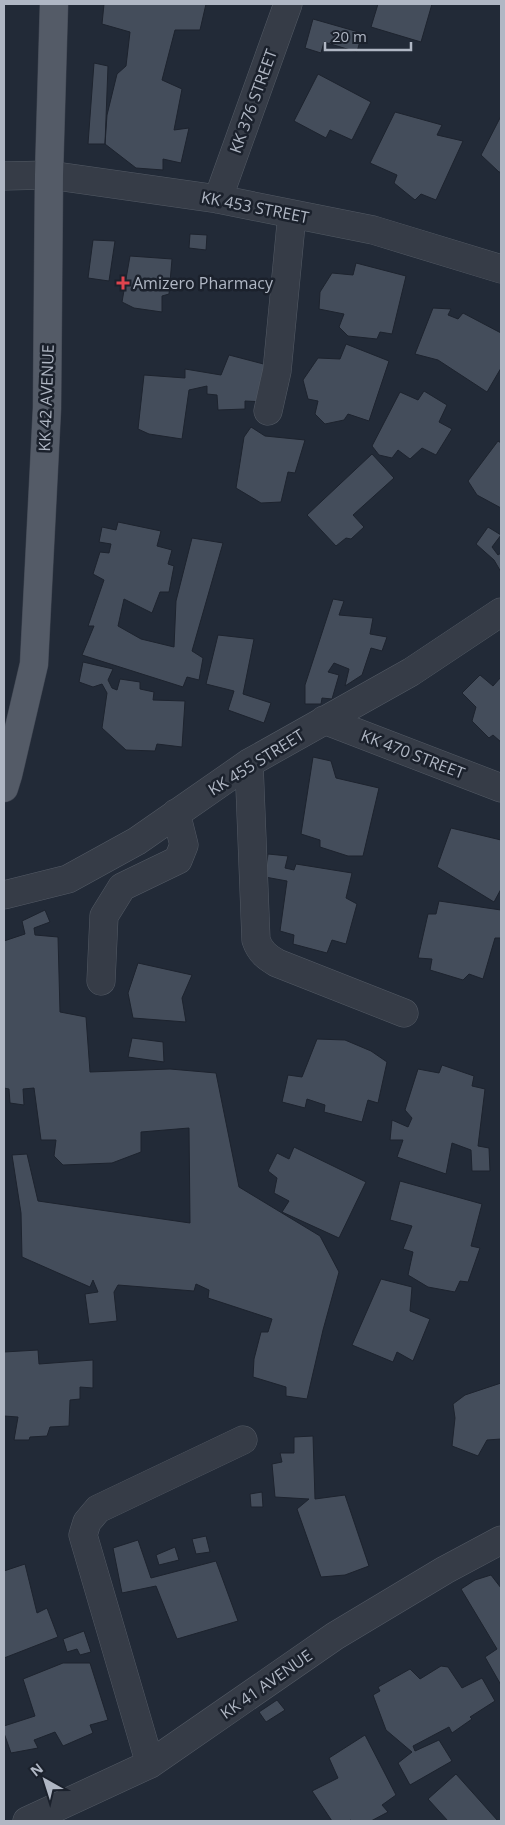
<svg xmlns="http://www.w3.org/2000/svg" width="505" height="1825" viewBox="0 0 505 1825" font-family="'Open Sans',sans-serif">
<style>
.building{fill:#444d5b;stroke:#1d232e}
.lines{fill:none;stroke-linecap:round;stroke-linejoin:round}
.minor-casing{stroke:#535a65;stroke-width:29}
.major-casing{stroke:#3f4551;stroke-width:29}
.minor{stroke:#363c47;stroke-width:28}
.major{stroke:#545b67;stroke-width:28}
.health-dot{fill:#e0444e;stroke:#1b212c;stroke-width:2}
.labels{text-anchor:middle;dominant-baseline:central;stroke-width:5;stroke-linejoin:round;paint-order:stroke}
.street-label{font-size:16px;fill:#b0b7c4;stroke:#1b212c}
.poi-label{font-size:16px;fill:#b0b7c4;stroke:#1b212c;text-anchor:start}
</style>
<rect width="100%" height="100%" fill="#222a37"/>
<path class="building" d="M104,4H206L200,30H175L162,80L182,89L174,130L189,128L181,163L163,159V170L136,168L105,144L107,115L117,74L126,66L130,32L102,24Z
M378,4H432L421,42L371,27Z
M313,19L362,33L357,52L324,42L321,53L305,48Z
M94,63L108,66L105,144H88Z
M318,74L371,102L352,140L330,130L326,138L294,121Z
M395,112L442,125L437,135L463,141L436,200L421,194L415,200L394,183L397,175L370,163Z
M501,116V172H499L481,155Z
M190,234L207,235L206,250L189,248Z
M93,240L115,241L109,281L88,278Z
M130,256L172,259L169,294L162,296V312L134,308L122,302Z
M356,263L406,276L392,334L380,332L377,339L348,336L339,327L344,314L319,309L320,292L332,273L353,275Z
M433,308L451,309L448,315L458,319L463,313L501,333V368L487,392L438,360L415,354Z
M346,344L389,361L369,421L348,414L344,420L325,424L315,414L318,401L308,399L303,380L318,358L340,359Z
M229,355L275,367L265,402L245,401V409L218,410L217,395L207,394V386L189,390L182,439L149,434L138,429L144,375L185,378V369L221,375Z
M424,391L447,405L439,422L452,429L436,455L422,448L410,459L398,450L392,458L379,455L372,446L400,392L418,400Z
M251,427L265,436L305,440L295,473L288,472L281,502L261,503L236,488L244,437Z
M498,441L501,443V508L477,495L468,481Z
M372,454L394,478L353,515L364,527L351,539L346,538L336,546L307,515Z
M118,522L161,531L157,546L172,550L168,564L174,566L169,592H160L152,613L124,599L118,626L141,639L174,647L176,601L192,538L223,543L192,651L203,658L199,680L187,677L183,687L82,655L94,626H88L104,580L93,574L100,552L109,553L111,544L99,542L102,527L116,530Z
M488,527L501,535L492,547L498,555L501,553V572L494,560L476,544Z
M333,599L344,601L339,615L373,618L370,634L387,637L382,651L371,648L362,675L345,686L349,669L334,663L328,672L339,675L332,699L322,698L321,704H305V685Z
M218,635L254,639L243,694L271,703L264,723L228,710L234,691L206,684Z
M83,662L113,669L108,680L112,688L117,690L120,679L140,682V689L154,692L153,700L185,701L182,747L157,744L155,751L126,750L102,728L107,693L102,684L93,687L79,682Z
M480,675L493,686L501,677V742L493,735L489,738L472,721L476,707L462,693Z
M313,757L331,761L336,778L379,788L363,856H348L320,847V840L301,834Z
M451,828L501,840V889L494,902L437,867Z
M268,854L288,856L285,868L294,870L296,864L352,873L346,898L357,904L346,944L332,940L327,953L293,944L294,935L280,931L287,881L265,877Z
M439,901L501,910V938H495L483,979L469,974L463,980L430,970L432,959L418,958L428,914H436Z
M45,910L50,922L34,928L35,935L58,937L60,1012L86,1017L90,1072L170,1069L216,1073L239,1187L320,1236L339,1272L323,1330L307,1399L286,1396V1387L253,1377L254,1359L261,1332H268L272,1319L208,1298L209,1290L196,1284L194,1291L118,1285L114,1292L117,1321L89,1324L85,1294L98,1292L93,1280L90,1287L22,1257L21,1213L12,1155L27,1154L38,1201L190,1223L189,1128L141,1132V1152L112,1163L63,1165L54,1156L56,1140H41L34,1088L23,1089L24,1105L10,1103L9,1089L4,1088V941L25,934L22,921Z
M138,963L192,975L182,998L186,1022L133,1018L128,993Z
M132,1038L163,1042L164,1062L128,1057Z
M317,1039L345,1040L371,1051L387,1062L378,1103L368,1100L362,1122L324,1112L325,1105L307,1099L305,1108L282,1102L288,1075L302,1077Z
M442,1065L474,1076L472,1086L485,1089L478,1146L489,1148L490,1171H472L471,1150L452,1143L446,1174L397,1157L403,1140H390L392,1120L408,1127L412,1118L405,1110L418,1069L439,1073Z
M294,1147L366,1182L339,1238L282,1212L289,1201L274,1193L277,1178L268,1171L277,1153L289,1159Z
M400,1181L482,1204L471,1246L480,1248L468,1282L460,1281L455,1292L428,1287L408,1275L413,1252L403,1249L412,1226L390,1220Z
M381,1279L412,1287L410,1311L430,1319L413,1361L397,1352L393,1362L352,1345Z
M38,1350L39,1364L93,1360V1388L80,1387V1399L70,1400L69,1426L50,1427L47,1436L30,1437L29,1440H14L18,1417L4,1416V1352Z
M501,1383V1439L487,1440L478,1456L452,1446L455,1418L453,1404L465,1395Z
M313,1436L315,1499L345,1495L369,1566L345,1575L321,1577L297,1509L309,1499L275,1497L272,1464L282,1462L280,1453H294V1437Z
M262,1492L263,1507H251L250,1494Z
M206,1536L210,1552L196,1554L192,1539Z
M138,1540L151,1578L216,1561L238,1621L177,1639L156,1586L122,1593L113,1548Z
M175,1547L179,1560L159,1565L156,1555Z
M25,1564L37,1613L47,1608L58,1637L4,1658V1571Z
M491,1575L501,1588V1685L485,1657L497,1649L461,1589L475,1580Z
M84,1631L91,1652L80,1655L77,1649L67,1652L63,1639Z
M63,1663H90L108,1720L90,1725L93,1733L63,1746L55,1732L34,1740L38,1748L11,1753L4,1733V1726L35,1716L23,1679Z
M441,1666L448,1667L462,1688L482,1678L495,1701L470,1717L472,1719L452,1733L449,1727L413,1746L415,1751L439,1740L452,1761L410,1785L398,1763L412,1752L386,1730L373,1695L380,1691L378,1687L410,1669L420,1679Z
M277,1700L285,1710L266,1722L259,1712Z
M365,1735L396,1795L382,1805L388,1812L371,1821H352L351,1820L349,1821H332L312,1791L338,1778L329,1758Z
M456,1774L498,1821H448L428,1799Z"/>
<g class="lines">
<defs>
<path id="minor" d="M4,176L49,175L218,199L373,230L501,269
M218,199L288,4
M268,411L277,371L292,214
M324,720L501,788
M249,763L256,940C260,952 267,957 277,963L404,1013
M4,895L68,879L137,841L249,763L411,672L501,612
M101,981L104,916L122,887L178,860L184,845L176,813
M150,1764L83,1535L87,1522L98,1509L243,1440
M27,1821L150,1764L335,1636L445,1570L501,1540"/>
<path id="major" d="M4,788L8,775L34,664L47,408L49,175L54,4"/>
</defs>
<use href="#minor" class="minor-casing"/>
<use href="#major" class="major-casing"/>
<use href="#minor" class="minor"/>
<use href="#major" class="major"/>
</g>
<path class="health-dot" d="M120.5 275.5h5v5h5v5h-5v5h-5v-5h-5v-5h5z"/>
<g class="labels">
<g class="street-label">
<text transform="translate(253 101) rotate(-70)">KK 376 STREET</text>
<text transform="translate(255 207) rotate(11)">KK 453 STREET</text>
<text transform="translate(46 398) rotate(-88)">KK 42 AVENUE</text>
<text transform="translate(413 754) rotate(21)">KK 470 STREET</text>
<text transform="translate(256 762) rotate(-32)">KK 455 STREET</text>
<text transform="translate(266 1684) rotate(-35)">KK 41 AVENUE</text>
</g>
<g class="poi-label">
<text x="133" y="283">Amizero Pharmacy</text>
</g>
</g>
<rect width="505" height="1825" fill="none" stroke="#b0b7c4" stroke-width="10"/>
<g transform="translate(45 1780) rotate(321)" stroke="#1b212c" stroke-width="4" paint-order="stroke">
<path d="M0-4L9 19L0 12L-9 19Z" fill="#b0b7c4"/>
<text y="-8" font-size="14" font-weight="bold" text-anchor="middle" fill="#b0b7c4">N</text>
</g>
<path d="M325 42v8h86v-8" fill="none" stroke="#b0b7c4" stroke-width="2.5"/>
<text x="332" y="42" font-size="15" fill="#b0b7c4" stroke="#1b212c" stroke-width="4" paint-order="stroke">20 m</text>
</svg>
